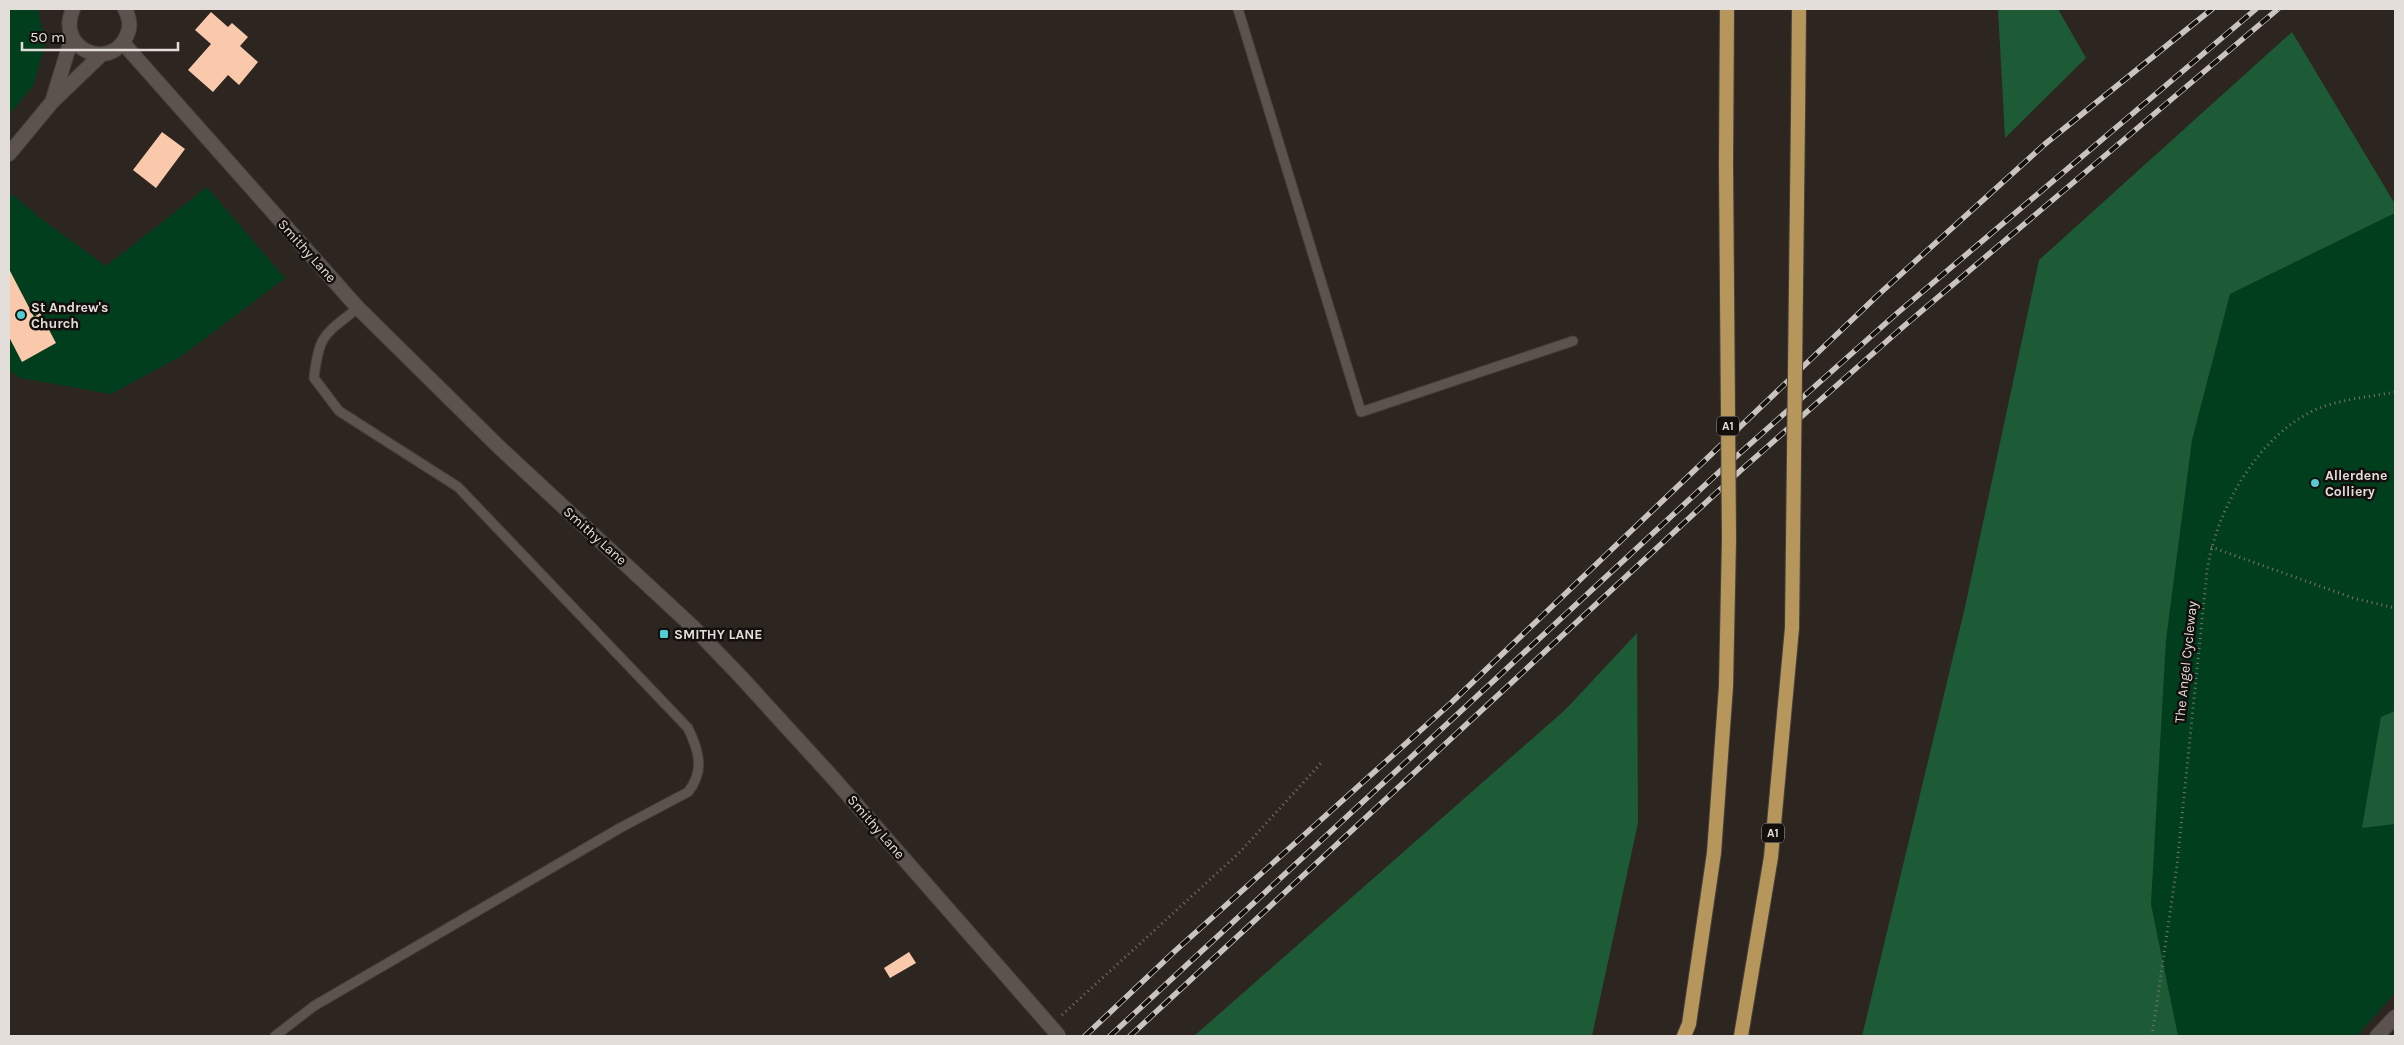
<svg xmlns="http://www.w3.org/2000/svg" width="2404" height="1045" viewBox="0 0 2404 1045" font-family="Karla,sans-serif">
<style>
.green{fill:#003e1e}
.forest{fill:#1d5a36}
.building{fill:#fac9ab}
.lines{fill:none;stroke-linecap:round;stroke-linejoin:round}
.service-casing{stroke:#46403c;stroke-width:11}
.minor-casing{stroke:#46403c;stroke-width:16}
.tertiary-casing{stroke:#46403c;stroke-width:16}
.trunk-casing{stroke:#46403c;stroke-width:16}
.path{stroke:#7a736f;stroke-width:3;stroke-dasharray:1 4;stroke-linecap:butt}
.service{stroke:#5c534e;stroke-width:9}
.minor{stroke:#5c534e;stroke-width:14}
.tertiary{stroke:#5c534e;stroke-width:14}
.trunk{stroke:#b7965c;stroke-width:14}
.rail-casing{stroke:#cac4c0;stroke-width:5.5}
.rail{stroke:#130f0d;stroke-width:4;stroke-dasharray:11;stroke-linecap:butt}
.tertiary-bridge-casing{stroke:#46403c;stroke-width:16;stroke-linecap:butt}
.trunk-bridge-casing{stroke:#46403c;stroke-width:16;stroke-linecap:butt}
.tertiary-bridge{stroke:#5c534e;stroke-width:14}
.trunk-bridge{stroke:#b7965c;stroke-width:14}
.poi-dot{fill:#51ccd1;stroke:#130f0d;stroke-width:2}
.labels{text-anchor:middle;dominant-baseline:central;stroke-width:5;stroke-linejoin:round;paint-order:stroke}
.shield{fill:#130f0d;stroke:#a5a09c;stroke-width:1}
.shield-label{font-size:12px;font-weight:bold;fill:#e3deda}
.street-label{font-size:14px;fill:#e3deda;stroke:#130f0d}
.poi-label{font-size:14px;font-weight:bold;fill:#e3deda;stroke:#130f0d;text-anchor:start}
</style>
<rect width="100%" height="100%" fill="#2d2520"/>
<path class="green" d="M9,9H38L45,43L34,84L9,115Z
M207,187L285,278L183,355L111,394L20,378L9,370V192L43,220L106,266Z
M2395,213V993L2357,1036H2178L2151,904L2166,640L2192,440L2230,294Z"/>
<path class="forest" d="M1998,9H2058L2086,58L2005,138Z
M2292,32L2395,204V213L2230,294L2192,440L2166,640L2151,904L2178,1036H1862L1965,607L2039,260Z
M1637,633L1638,823L1592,1036H1194L1566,709Z
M2395,711V824L2362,828L2381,717Z"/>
<path class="building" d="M211,12L228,27L232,23L248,37L240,46L258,62L239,85L228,75L213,92L188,70L211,44L195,30Z
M162,132L185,149L156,188L133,170Z
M9,269L34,317L40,313L56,343L22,362L9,337Z
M909,952L916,963L890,978L884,968Z"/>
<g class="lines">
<defs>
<path id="service" d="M1238,9L1361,412L1573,341
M275,1036L314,1006L620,828L688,792C705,771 699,751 688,728L458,487L339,411L314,378C319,334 324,335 358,308"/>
<path id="minor" d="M2377,1036L2395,1017"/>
<path id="tertiary" d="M73,9C55,49 111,73 127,35C131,27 129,17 125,9
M123,43L358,308L500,448L693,627L741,677L834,779
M53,99L72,37
M9,154L52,102L102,54"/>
<path id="trunk" d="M1798,115L1799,9
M1726,165L1727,9
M1684,1036L1689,1024L1714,853L1726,686
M1741,1036L1771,857L1792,628"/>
</defs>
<use href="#service" class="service-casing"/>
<use href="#minor" class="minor-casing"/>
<use href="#tertiary" class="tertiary-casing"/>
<use href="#trunk" class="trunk-casing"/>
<path class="path" d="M2211,547L2353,598L2395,608
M1062,1015L1240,852L1322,762
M2152,1036L2177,865L2207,571C2216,510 2258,435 2317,409C2341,399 2370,397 2395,392"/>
<use href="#service" class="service"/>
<use href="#minor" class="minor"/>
<use href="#tertiary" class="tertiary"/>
<use href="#trunk" class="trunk"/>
<defs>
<path id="rail" d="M1085,1036L1175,951L1451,703L1878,295L2045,144L2212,9
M1110,1036L1731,461L1895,315L2256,9
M1130,1036L1740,471L1904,326L2278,9"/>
</defs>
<use href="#rail" class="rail-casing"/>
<use href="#rail" class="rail"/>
<defs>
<path id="tertiary-bridge" d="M834,779L1059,1036"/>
<path id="trunk-bridge" d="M1726,165L1729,539L1726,686
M1792,628L1798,115"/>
</defs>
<use href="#tertiary-bridge" class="tertiary-bridge-casing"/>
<use href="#trunk-bridge" class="trunk-bridge-casing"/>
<use href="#tertiary-bridge" class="tertiary-bridge"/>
<use href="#trunk-bridge" class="trunk-bridge"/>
</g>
<g class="poi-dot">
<circle cx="21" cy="315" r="5"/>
<circle cx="2315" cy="483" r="5"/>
<rect x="659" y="629" width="10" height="10" rx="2.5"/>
</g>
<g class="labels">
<g class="shield">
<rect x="1717" y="416.5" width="22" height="19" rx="4"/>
<rect x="1762" y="823.5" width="22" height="19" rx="4"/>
</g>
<g class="shield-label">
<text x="1728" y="426">A1</text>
<text x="1773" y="833">A1</text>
</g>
<g class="street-label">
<text transform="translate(307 251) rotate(48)">Smithy Lane</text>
<text transform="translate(595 536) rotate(42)">Smithy Lane</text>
<text transform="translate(2186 662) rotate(-84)">The Angel Cycleway</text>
<text transform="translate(876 827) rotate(49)">Smithy Lane</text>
</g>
<g class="poi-label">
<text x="31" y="307">St Andrew's<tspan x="31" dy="16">Church</tspan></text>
<text x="2325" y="475">Allerdene<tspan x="2325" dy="16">Colliery</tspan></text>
<text x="674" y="634">SMITHY LANE</text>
</g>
</g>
<rect width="2404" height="1045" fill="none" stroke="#e3deda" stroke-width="20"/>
<path d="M22 42v8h156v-8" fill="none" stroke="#e3deda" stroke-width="2.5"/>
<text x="30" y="42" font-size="15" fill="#e3deda" stroke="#130f0d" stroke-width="4" paint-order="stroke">50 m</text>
</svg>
